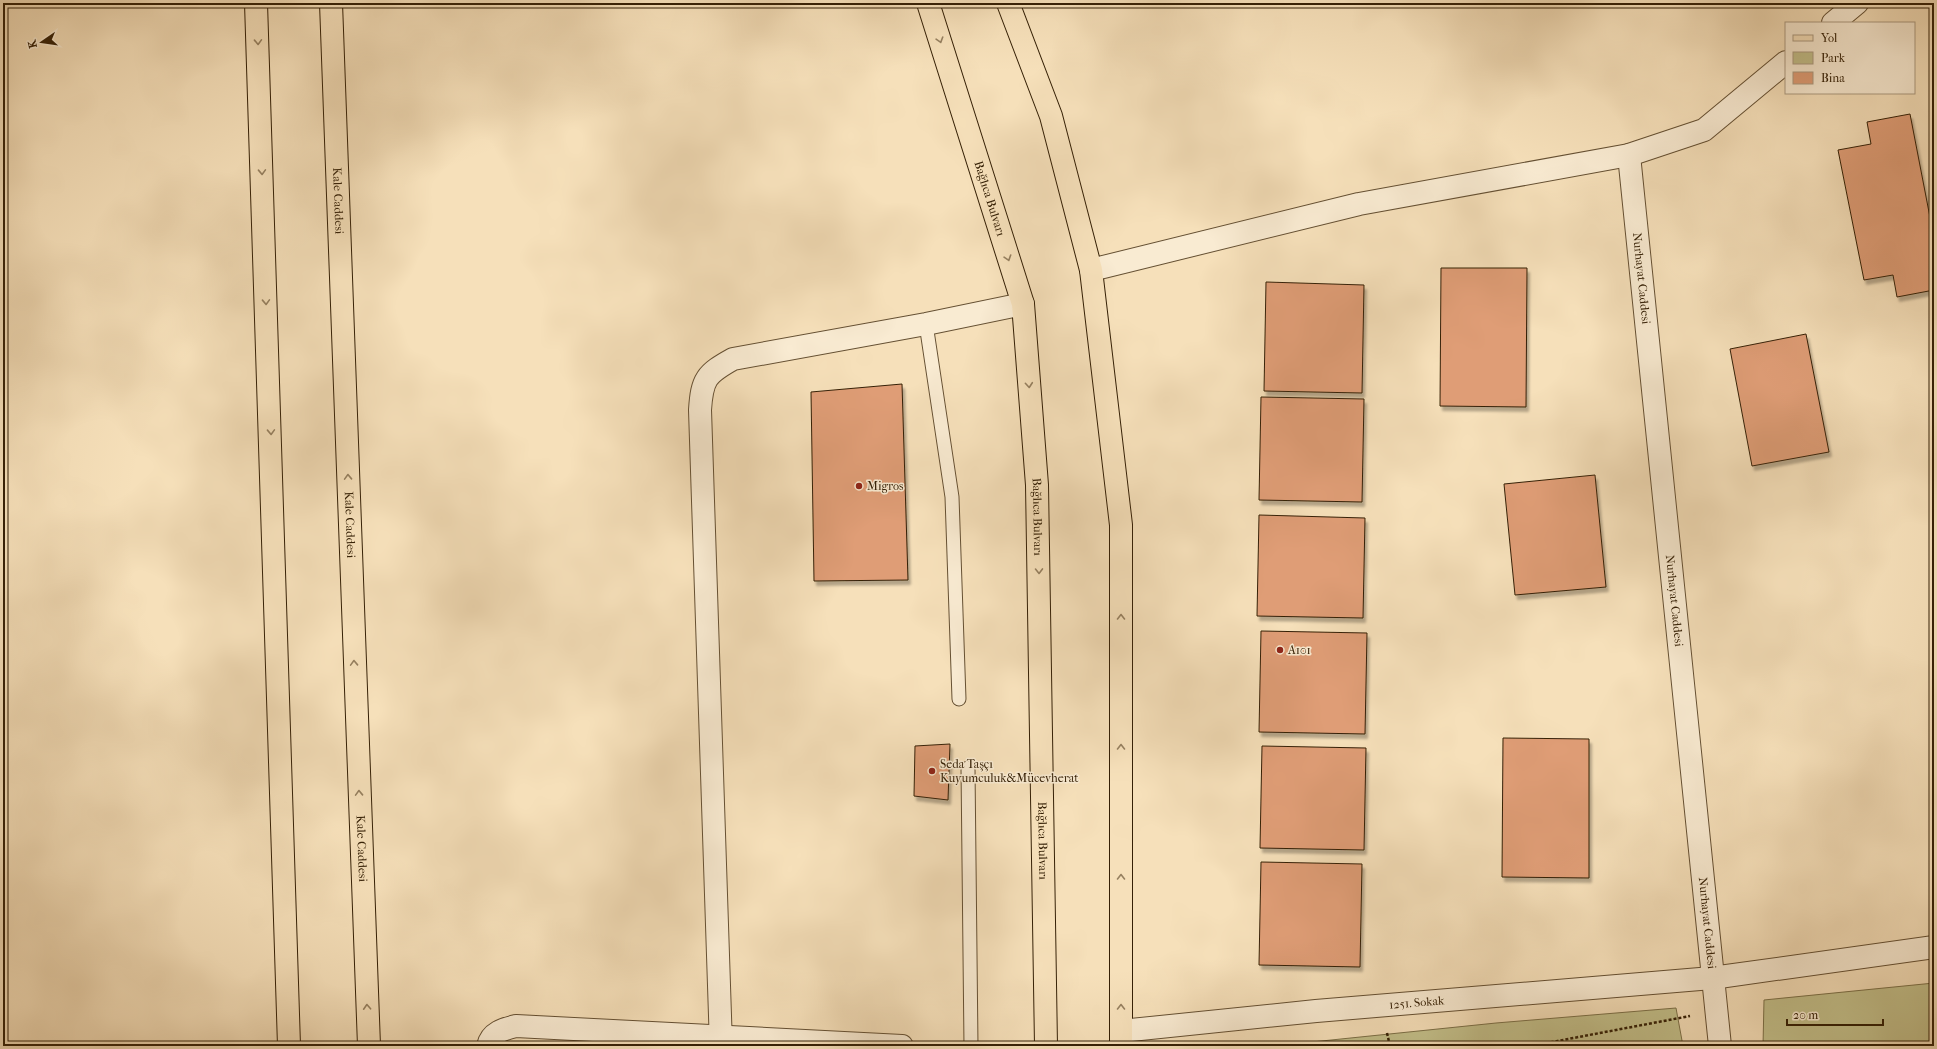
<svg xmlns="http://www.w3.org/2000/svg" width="1937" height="1049" viewBox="0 0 1937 1049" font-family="'IM FELL French Canon',serif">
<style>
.green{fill:#c3c08b;stroke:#7c7048}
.building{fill:#df9d76;stroke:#352006;filter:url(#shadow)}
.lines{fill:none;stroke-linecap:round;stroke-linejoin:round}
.service-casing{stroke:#655033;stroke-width:15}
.minor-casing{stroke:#655033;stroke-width:24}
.primary-casing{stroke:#352006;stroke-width:24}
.path{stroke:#352006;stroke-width:2.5;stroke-dasharray:3 2;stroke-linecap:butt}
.service{stroke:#f9ebd2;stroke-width:13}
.minor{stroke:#f9ebd2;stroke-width:22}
.primary{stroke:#f6e0ba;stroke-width:22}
.oneway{stroke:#968060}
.poi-dot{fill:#8f2418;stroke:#f9ebd2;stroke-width:1.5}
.labels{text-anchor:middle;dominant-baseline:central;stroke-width:3;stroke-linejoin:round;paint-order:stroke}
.street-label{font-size:12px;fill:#352006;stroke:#f9ebd2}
.poi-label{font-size:12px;fill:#352006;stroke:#f9ebd2;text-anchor:start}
</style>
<defs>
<filter id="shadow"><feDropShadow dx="2.5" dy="4.5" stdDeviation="1" flood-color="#0004"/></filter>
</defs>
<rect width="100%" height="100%" fill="#f6e0ba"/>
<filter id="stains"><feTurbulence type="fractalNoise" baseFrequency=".005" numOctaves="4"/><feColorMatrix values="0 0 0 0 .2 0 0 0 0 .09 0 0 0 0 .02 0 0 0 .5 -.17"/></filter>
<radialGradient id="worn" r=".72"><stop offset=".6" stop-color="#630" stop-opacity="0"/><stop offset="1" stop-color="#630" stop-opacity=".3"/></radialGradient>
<path class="green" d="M1934,983V1046H1763L1764,1000Z
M1676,1008L1683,1046H1273L1496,1023Z"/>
<path class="building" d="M1910,114L1934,238V290L1897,297L1893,275L1864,280L1838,150L1871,144L1867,122Z
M1441,268H1527L1526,407L1440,406Z
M1266,282L1364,285L1362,393L1264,391Z
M1806,334L1829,452L1752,466L1730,349Z
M902,384L908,580L814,581L811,392Z
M1261,397L1364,399L1362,502L1259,500Z
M1595,475L1606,587L1515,595L1504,484Z
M1259,515L1365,518L1363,618L1257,616Z
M1261,631L1367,633L1365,734L1259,732Z
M1503,738L1589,739V878L1502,877Z
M950,744L948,800L914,796L915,746Z
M1262,746L1366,748L1364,850L1260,848Z
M1261,862L1362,864L1360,967L1259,965Z"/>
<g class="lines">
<defs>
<path id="service" d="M926,324L952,497L959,699
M968,768L971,1046"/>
<g id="minor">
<path d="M1833,23L1857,3"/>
<path id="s1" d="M1629,155L1720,1046"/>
<path d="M1091,270L1359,204L1629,155L1704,130L1786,62"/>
<path id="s2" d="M1121,1031L1316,1011L1712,978L1934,947"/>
<path d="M488,1046C491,1032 504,1029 516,1026L902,1046"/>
<path d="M721,1046L700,410C702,379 706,374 733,359L926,324L1023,304"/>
</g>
<g id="primary">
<path d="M256,3L289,1046"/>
<path id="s3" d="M331,3L369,1046"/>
<path id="s4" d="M928,3L1023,304L1037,485L1046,1046"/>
<path d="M1008,3L1051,116L1091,270L1121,525V1046"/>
</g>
</defs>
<use href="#service" class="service-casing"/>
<use href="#minor" class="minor-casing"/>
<use href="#primary" class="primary-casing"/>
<path class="path" d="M1387,1033L1390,1046
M1531,1046L1690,1016"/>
<use href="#service" class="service"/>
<use href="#minor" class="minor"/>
<use href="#primary" class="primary"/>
</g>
<defs><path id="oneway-chevron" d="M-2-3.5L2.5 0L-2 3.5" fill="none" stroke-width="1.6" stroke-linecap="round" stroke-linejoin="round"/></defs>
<g class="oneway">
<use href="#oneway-chevron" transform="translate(940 40) rotate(73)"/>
<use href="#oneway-chevron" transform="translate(258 42) rotate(88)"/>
<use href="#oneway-chevron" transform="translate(262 172) rotate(88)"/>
<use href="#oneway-chevron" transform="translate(1008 258) rotate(72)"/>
<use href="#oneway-chevron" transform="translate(266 302) rotate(88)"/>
<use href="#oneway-chevron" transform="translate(1029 385) rotate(85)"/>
<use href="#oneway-chevron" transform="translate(271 432) rotate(88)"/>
<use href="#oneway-chevron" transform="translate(348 477) rotate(-92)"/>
<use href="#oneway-chevron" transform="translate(1039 571) rotate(89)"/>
<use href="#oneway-chevron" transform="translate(1121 617) rotate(-90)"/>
<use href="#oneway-chevron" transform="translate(354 663) rotate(-92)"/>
<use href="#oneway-chevron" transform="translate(1121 747) rotate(-90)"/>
<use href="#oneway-chevron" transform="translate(359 793) rotate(-92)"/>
<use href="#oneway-chevron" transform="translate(1121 877) rotate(-90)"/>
<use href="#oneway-chevron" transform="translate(367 1007) rotate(-93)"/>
<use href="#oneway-chevron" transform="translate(1121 1007) rotate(-90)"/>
</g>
<g class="poi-dot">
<circle cx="859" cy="486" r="4"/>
<circle cx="1280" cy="650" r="4"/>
<circle cx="932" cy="771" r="4"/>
</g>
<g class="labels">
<g class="street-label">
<text stroke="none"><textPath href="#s4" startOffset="205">Bağlıca Bulvarı</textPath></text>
<text stroke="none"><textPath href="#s3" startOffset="198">Kale Caddesi</textPath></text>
<text stroke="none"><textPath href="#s1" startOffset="124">Nurhayat Caddesi</textPath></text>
<text stroke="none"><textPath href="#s4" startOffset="529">Bağlıca Bulvarı</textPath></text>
<text stroke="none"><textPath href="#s3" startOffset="522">Kale Caddesi</textPath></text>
<text stroke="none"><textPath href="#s1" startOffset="448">Nurhayat Caddesi</textPath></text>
<text stroke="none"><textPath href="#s4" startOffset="853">Bağlıca Bulvarı</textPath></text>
<text stroke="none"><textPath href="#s3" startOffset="846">Kale Caddesi</textPath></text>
<text stroke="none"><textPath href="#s1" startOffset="772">Nurhayat Caddesi</textPath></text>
<text stroke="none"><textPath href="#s2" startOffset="297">1251. Sokak</textPath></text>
</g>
<g class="poi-label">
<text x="867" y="486">Migros</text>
<text x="1288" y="650">A101</text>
<text x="940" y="764">Seda Taşçı<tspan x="940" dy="14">Kuyumculuk&amp;Mücevherat</tspan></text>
</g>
</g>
<rect width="1937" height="1049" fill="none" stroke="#f6e0ba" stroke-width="16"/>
<rect x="4" y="4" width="1929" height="1041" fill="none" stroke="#352006" stroke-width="2"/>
<rect x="8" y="8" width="1921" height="1033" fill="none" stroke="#352006"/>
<rect x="1785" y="22" width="130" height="72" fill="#f9ebd2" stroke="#ab9a80"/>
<rect x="1793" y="35" width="20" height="6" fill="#f6e0ba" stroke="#ab9a80"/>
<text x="1821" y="42" font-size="12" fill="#352006">Yol</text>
<rect x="1793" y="52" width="20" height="12" fill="#c3c08b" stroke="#ab9a80"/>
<text x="1821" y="62" font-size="12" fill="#352006">Park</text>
<rect x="1793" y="72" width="20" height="12" fill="#df9d76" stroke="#ab9a80"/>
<text x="1821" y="82" font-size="12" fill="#352006">Bina</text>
<g transform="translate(42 42) rotate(257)" stroke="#f9ebd2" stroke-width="3" paint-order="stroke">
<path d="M0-3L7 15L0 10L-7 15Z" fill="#352006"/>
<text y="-6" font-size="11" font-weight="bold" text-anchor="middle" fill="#352006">K</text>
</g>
<path d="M1787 1019v6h96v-6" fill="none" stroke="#352006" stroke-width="2"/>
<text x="1793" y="1019" font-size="12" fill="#352006" stroke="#f9ebd2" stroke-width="3" paint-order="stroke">20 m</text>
<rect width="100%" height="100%" filter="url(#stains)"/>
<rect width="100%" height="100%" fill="url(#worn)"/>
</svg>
